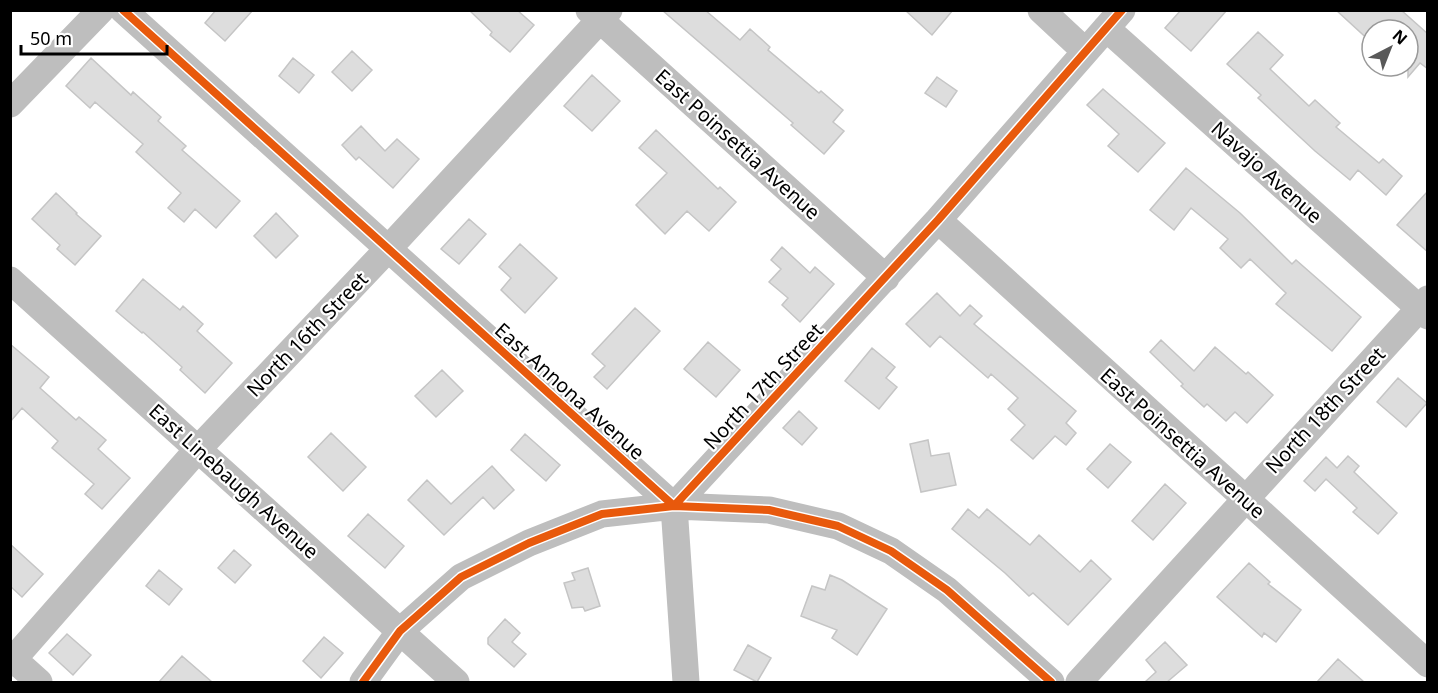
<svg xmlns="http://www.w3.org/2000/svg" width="1438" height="693" viewBox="0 0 1438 693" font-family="'Noto Sans',sans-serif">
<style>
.building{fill:#ddd;stroke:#c5c5c5;stroke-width:1.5}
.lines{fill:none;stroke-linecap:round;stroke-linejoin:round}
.minor{stroke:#bebebe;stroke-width:27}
.cycleway-casing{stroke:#fff;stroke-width:11}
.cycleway{stroke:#e8590c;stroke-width:8}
.labels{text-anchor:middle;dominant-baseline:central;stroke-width:4.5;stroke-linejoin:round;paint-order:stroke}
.street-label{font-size:20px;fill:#000;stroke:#fff}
</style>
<rect width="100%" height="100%" fill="#fff"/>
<path class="building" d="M216,10H253L225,41L205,23Z
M469,10H517L534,25L510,52L490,35L492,32Z
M662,10H705L740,40L750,29L770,47L768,50L819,93L821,91L843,110L833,122L844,131L824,154L791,125L793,123Z
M905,10H953L932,35Z
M1181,10H1227L1191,51L1165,28Z
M1336,10H1401L1428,34V69L1420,63L1408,77V30H1372V43Z
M1258,32L1283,55L1270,69L1309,106L1315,100L1340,123L1336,127L1379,163L1383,159L1402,176L1386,195L1358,170L1350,180L1315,151L1258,98L1261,95L1227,64Z
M352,51L372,70L352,91L332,72Z
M91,58L131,95L133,92L161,117L158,121L186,146L182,150L240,201L216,228L195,209L184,222L168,208L181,193L136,152L143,144L95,102L90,108L66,86Z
M293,58L314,75L299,93L279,76Z
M592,75L620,101L592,131L564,106Z
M937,77L957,91L946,107L925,93Z
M1103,89L1165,143L1138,172L1108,146L1119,134L1087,105Z
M361,126L385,151L397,139L419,159L393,188L359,157L356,160L342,145Z
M656,130L718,189L720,187L736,202L709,231L687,211L665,234L636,205L667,173L639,148Z
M1186,168L1240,213L1292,264L1296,260L1361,317L1332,351L1276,304L1286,293L1250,259L1241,268L1220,248L1228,239L1191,208L1174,230L1150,210Z
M1428,191V252L1397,225Z
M56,193L77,213L76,214L101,236L75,265L57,249L60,245L32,219Z
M276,213L298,236L276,258L254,236Z
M469,219L486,234L459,264L441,249Z
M520,244L557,278L525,313L501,290L511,278L499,267Z
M782,247L810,273L815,267L834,284L800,322L782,305L788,298L769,282L781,269L771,260Z
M143,279L180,310L183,306L203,324L197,331L232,363L205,393L180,370L182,367L143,332L142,333L116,311Z
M937,293L960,316L970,305L982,316L974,324L1076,411L1066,423L1076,433L1066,445L1055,436L1033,459L1011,440L1025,425L1008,409L1018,398L991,374L988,378L940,336L930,347L906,324Z
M635,308L660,331L607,389L594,377L605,366L592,354Z
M1161,340L1194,371L1215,347L1246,374L1248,372L1273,395L1247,423L1235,412L1226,421L1207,404L1204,407L1181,386L1183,384L1150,352Z
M708,342L740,370L716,397L684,369Z
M10,344L49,377L40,388L76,420L79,417L106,440L98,449L130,478L102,509L85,494L94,484L52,448L58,441L22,408L10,422Z
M872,348L895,367L886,378L897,387L879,409L845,381Z
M442,370L463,391L436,417L415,396Z
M1398,378L1427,403L1406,427L1377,402Z
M799,411L817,428L802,445L783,428Z
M331,433L366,467L343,491L308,457Z
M525,434L560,465L546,481L511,450Z
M928,440L931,456L949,453L956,485L921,492L910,444Z
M1110,444L1131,462L1108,488L1087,469Z
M1348,456L1359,466L1354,472L1397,513L1378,534L1353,512L1357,508L1326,479L1315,491L1304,481L1326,457L1337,468Z
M492,466L514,490L494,509L483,497L444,535L408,500L427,480L451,504Z
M1165,484L1186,503L1153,540L1132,521Z
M968,509L979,518L987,509L1030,545L1039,535L1080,572L1091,560L1111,579L1068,625L1033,593L1029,596L1005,573L952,529Z
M368,514L404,546L385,568L348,536Z
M10,544L43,574L22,597L10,586Z
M234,550L251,565L235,583L218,568Z
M1249,563L1270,582L1268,584L1301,610L1276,642L1264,633L1262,637L1217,597Z
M588,568L600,606L585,611L583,607L572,608L564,583L575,580L572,573Z
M159,570L182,589L169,605L146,586Z
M830,575L842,580L887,609L857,655L832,638L837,630L801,616L812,586L825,590Z
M505,619L520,633L512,642L526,654L514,667L488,644V638Z
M67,634L91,655L73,675L49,653Z
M324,637L343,653L321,678L303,661Z
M1165,642L1187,665L1167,682H1145L1156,672L1146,660Z
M748,645L771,658L757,682L734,670Z
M182,656L212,682H159Z
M1338,659L1364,682H1317Z"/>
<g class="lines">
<path class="minor" d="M123,10L674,506L769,510L838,526L891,551L947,590L1051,682
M589,10L886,278
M1041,10L1085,51
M1106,28L1428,316
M10,104L101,10
M938,220L1428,664
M10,280L456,682
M674,506L686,682
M10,656L39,682
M10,663L198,449L388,249L609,10
M363,682L400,631L461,577L529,543L602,514L674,506L938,220L1122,10
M1079,682L1428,299"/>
<defs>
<path id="cycleway" d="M123,10L674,506L769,510L838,526L891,551L947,590L1051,682
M363,682L400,631L461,577L529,543L602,514L674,506L938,220L1122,10"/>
</defs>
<use href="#cycleway" class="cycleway-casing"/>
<use href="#cycleway" class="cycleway"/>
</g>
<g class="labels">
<g class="street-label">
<text transform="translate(738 144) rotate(42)">East Poinsettia Avenue</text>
<text transform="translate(1267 172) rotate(42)">Navajo Avenue</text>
<text transform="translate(307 334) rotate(-46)">North 16th Street</text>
<text transform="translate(763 386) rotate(-47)">North 17th Street</text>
<text transform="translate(570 391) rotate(42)">East Annona Avenue</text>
<text transform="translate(1325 410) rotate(-47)">North 18th Street</text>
<text transform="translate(1183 443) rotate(42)">East Poinsettia Avenue</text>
<text transform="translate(234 481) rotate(42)">East Linebaugh Avenue</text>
</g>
</g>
<rect width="1438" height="693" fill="none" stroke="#000000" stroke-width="24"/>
<g transform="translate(1390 48) rotate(42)"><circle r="28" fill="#ffffff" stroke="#999999" stroke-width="1.5"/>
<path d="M0-4.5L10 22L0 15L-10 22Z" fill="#595959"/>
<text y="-9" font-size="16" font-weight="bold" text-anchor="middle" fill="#000000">N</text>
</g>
<path d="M21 45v9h146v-9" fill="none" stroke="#000000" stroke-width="3"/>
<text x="30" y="45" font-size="18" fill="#000000" stroke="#ffffff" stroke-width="4.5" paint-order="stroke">50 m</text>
</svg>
